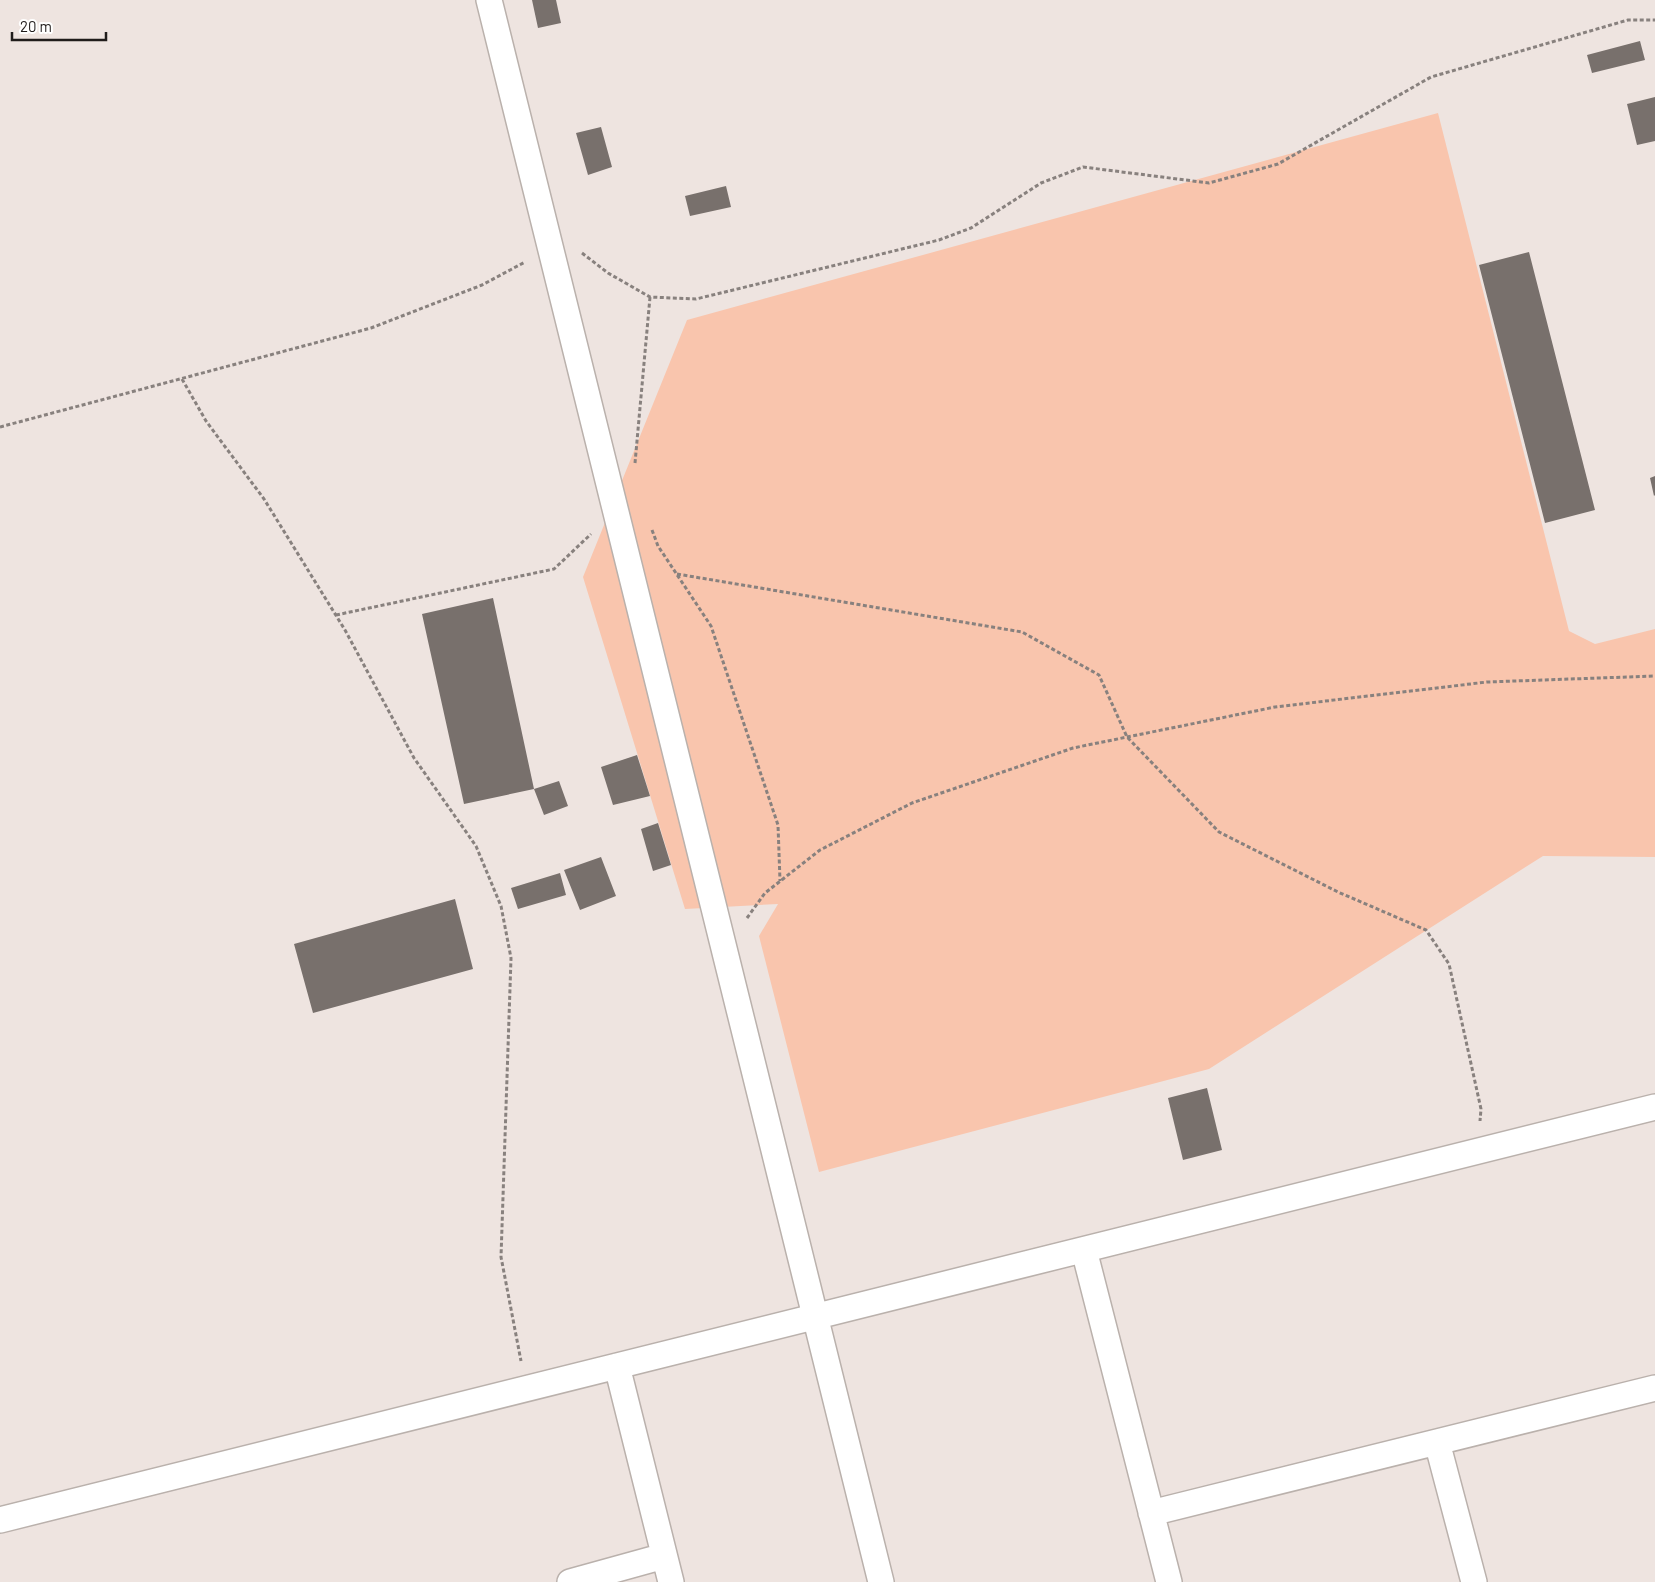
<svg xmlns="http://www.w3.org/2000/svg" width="1655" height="1582" viewBox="0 0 1655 1582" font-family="Barlow,sans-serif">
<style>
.green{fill:#f9c5ad}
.building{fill:#78706c}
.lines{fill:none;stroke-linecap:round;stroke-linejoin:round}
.street-casing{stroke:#bab1ac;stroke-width:28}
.path{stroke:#88817e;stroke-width:3;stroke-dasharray:4 2.5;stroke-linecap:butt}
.street{stroke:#fff;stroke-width:25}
</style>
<rect width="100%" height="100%" fill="#eee4e0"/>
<path class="green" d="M1438,113L1569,631L1595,644L1655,629V857L1543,856L1209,1069L819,1172L759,936L778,904L685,909L583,577L687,320Z"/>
<path class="building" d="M532,0H556L561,23L538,28Z
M1640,41L1645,60L1592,73L1587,55Z
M1655,97V141L1637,145L1627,104Z
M601,127L612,167L588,175L576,133Z
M726,186L731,207L690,216L685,196Z
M1529,252L1595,510L1545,523L1479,265Z
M1655,476V495L1654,496L1650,478Z
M493,598L534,789L464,804L422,614Z
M637,755L650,796L613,805L601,767Z
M559,781L568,806L544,815L534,789Z
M658,823L671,865L653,871L641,829Z
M601,857L616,896L580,910L564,870Z
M560,873L566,895L518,909L511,888Z
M455,899L473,969L313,1013L294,944Z
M1207,1088L1222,1150L1183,1160L1168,1098Z"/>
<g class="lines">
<defs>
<path id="street" d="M489,0L881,1582
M1084,1250L1169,1582
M617,1366L671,1582
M1437,1442L1474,1582
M1151,1513L1655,1388
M0,1520L1655,1107
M570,1582L664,1556"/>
</defs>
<use href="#street" class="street-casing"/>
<path class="path" d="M582,253L608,273L650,297L696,299L939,240L971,228L1041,183L1083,167L1209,183L1278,164L1431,77L1628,20H1655
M182,379L206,421L264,499L345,630L414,758L476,846L501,906L511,958L501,1257L521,1361
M0,427L371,328L482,285L525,262
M635,463L650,297
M652,530L658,546L711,626L778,825L780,881
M677,574L1022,632L1099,675L1127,737L1219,832L1338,892L1426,930L1449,964L1481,1109L1480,1121
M336,615L554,569L591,534
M747,918L765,893L820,850L912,803L1073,748L1275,707L1487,682L1655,676"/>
<use href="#street" class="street"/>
</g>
<path d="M12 32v8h94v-8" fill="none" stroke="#201c1b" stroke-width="2.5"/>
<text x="20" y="32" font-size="15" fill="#201c1b" stroke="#ffffff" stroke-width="4" paint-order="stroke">20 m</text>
</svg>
